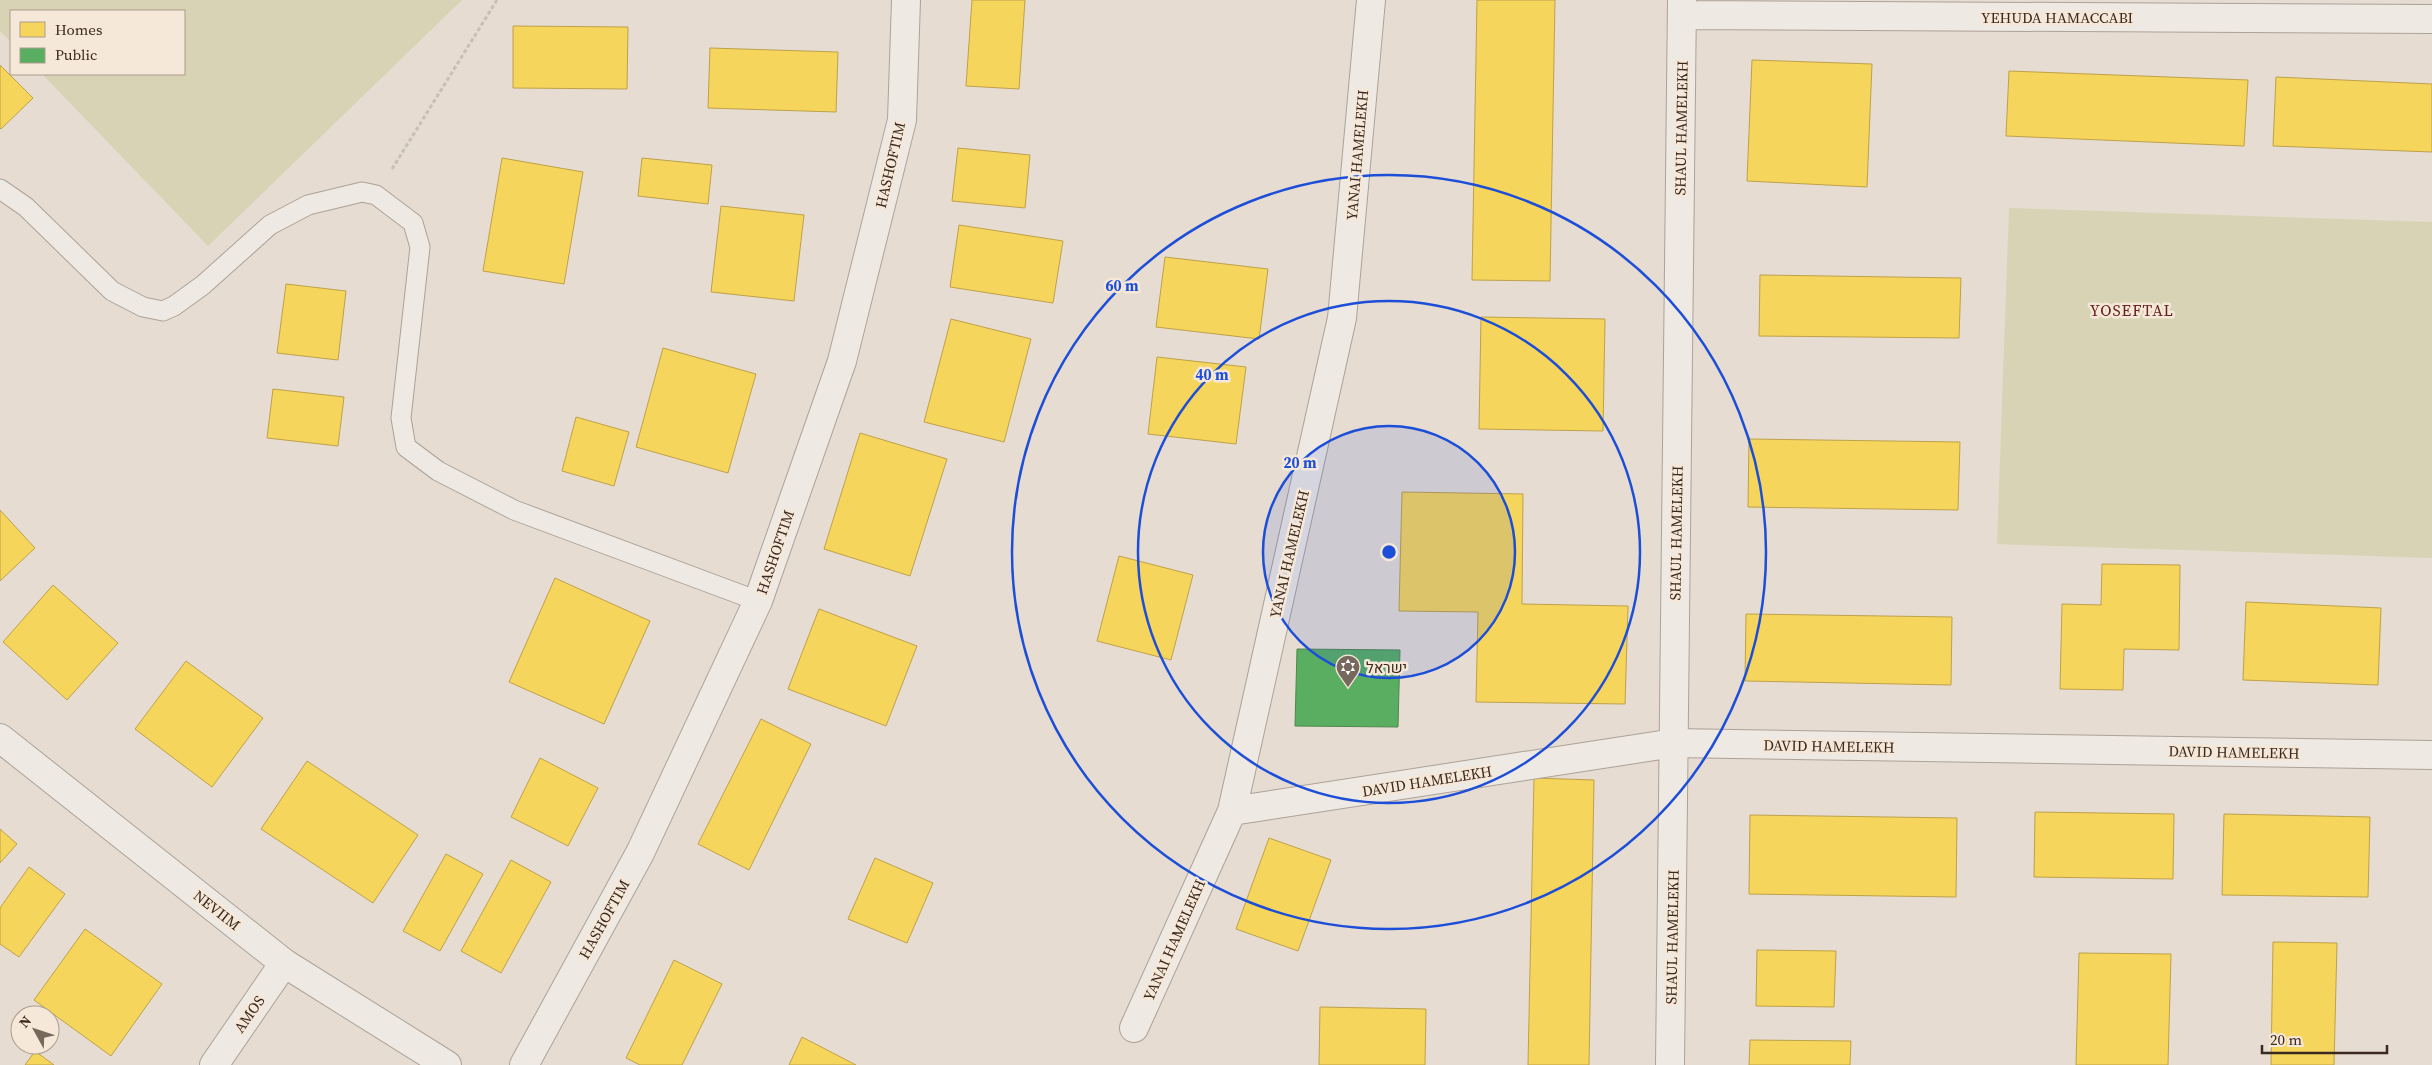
<svg xmlns="http://www.w3.org/2000/svg" width="2432" height="1065" viewBox="0 0 2432 1065" font-family="'Source Serif 4',Heebo,serif">
<style>
.green{fill:#d8d3b4}
.homes{fill:#f6d55c;stroke:#bea14a}
.public{fill:#5aae61;stroke:#51864e}
.lines{fill:none;stroke-linecap:round;stroke-linejoin:round}
.service-casing{stroke:#aca299;stroke-width:21}
.minor-casing{stroke:#aca299;stroke-width:30}
.tertiary-casing{stroke:#aca299;stroke-width:30}
.path{stroke:#c7bfb9;stroke-width:3;stroke-dasharray:4 2.5;stroke-linecap:butt}
.service{stroke:#eee9e2;stroke-width:19}
.minor{stroke:#eee9e2;stroke-width:28}
.tertiary{stroke:#eee9e2;stroke-width:28}
.ring{fill:none;stroke:#1d4ed8;stroke-width:2.5}
.labels{text-anchor:middle;dominant-baseline:central;stroke-width:5;stroke-linejoin:round;paint-order:stroke}
.street-label{font-size:15px;fill:#3b2920;stroke:#f6e8d8}
.poi-label{font-size:15px;fill:#3b2920;stroke:#f6e8d8;text-anchor:start}
.neighbourhood-label{font-size:16px;letter-spacing:1px;fill:#682320;stroke:#f6e8d8}
.centre{fill:#1d4ed8;stroke:#f6e8d8;stroke-width:2.5}
.ring-label{font-size:15px;text-anchor:middle;font-weight:bold;fill:#1d4ed8;stroke:#f6e8d8;stroke-width:5;stroke-linejoin:round;paint-order:stroke}
</style>
<rect width="100%" height="100%" fill="#e6dcd1"/>
<path class="green" d="M0,0H462L208,246L42,74H184V11H11V42L0,31Z
M2009,208L2432,222V558L1997,544Z"/>
<path class="homes" d="M972,0H1025L1019,89L966,86Z
M1477,0H1555L1550,281L1472,280Z
M513,26L628,27L627,89L513,88Z
M710,48L838,52L836,112L708,108Z
M1752,60L1872,64L1867,187L1747,181Z
M0,65L33,98L1,129L0,128Z
M2009,71L2248,80L2244,146L2006,136Z
M2276,77L2432,84V152L2273,146Z
M958,148L1030,155L1025,208L952,201Z
M502,158L583,172L564,284L483,271Z
M642,158L712,165L708,204L638,196Z
M721,206L804,215L794,301L711,292Z
M959,225L1063,241L1053,303L950,287Z
M1165,257L1268,269L1259,339L1156,327Z
M1760,275L1961,278L1959,338L1759,336Z
M286,284L346,291L338,360L277,353Z
M1481,317L1605,319L1603,431L1479,429Z
M951,319L1031,339L1004,442L924,422Z
M663,348L756,374L728,473L636,447Z
M1157,357L1246,367L1236,444L1148,434Z
M273,389L344,397L338,446L267,438Z
M576,417L629,432L614,486L562,471Z
M860,433L947,459L910,576L824,549Z
M1749,439L1960,442L1958,510L1748,507Z
M1402,492L1523,494L1522,604L1628,606L1625,704L1476,702L1478,612L1399,611Z
M0,510L35,548L0,581Z
M1119,556L1193,575L1171,660L1097,641Z
M2102,564L2180,565L2179,650L2124,649L2123,690L2060,689L2062,604L2101,605Z
M555,578L650,621L604,724L509,682Z
M53,585L118,643L67,700L3,642Z
M2246,602L2381,608L2378,685L2243,680Z
M819,609L917,646L886,726L788,689Z
M1746,614L1952,617L1951,685L1745,681Z
M186,661L263,718L212,787L135,729Z
M761,719L811,744L749,870L698,844Z
M540,758L598,788L568,846L511,817Z
M307,761L418,835L373,903L261,829Z
M1534,778L1594,780L1589,1065H1528Z
M2035,812L2174,814L2173,879L2034,877Z
M2224,814L2370,817L2368,897L2222,895Z
M1750,815L1957,818L1956,897L1749,894Z
M0,829L17,844L0,863Z
M1269,838L1331,860L1298,951L1236,929Z
M446,854L483,874L440,951L403,931Z
M875,858L933,883L907,943L848,919Z
M511,860L551,882L501,973L461,951Z
M29,867L65,894L19,957L0,944V908Z
M85,929L162,984L111,1056L34,1000Z
M2273,942L2337,943L2334,1065H2271Z
M1757,950L1836,951L1834,1007L1756,1006Z
M2079,953L2171,954L2168,1065H2076Z
M674,960L722,984L682,1065H640L626,1058Z
M1320,1007L1426,1009L1425,1065H1319Z
M802,1037L856,1065H789Z
M1750,1040L1851,1041L1850,1065H1749Z
M35,1051L54,1065H25Z"/>
<path class="public" d="M1297,649L1400,650L1398,727L1295,726Z"/>
<g class="lines">
<defs>
<path id="service" d="M0,189L26,207L112,291L143,307L163,311L174,306L203,285L270,225L308,205L362,192L376,195L413,223L420,247L401,418L406,447L438,471L514,510L758,601"/>
<path id="minor" d="M1682,15L2432,19
M1232,811L1674,743L2432,755
M1134,1028L1232,811L1342,318L1371,0
M214,1065L284,963
M524,1065L640,853L758,601L842,361L902,120L906,0
M1670,1065L1682,0"/>
<path id="tertiary" d="M0,738L284,963L447,1065"/>
</defs>
<use href="#service" class="service-casing"/>
<use href="#minor" class="minor-casing"/>
<use href="#tertiary" class="tertiary-casing"/>
<path class="path" d="M392,169L497,0"/>
<use href="#service" class="service"/>
<use href="#minor" class="minor"/>
<use href="#tertiary" class="tertiary"/>
</g>
<circle cx="1389" cy="552" r="126" fill="#1d4ed8" fill-opacity=".12"/>
<g class="ring">
<circle cx="1389" cy="552" r="126"/>
<circle cx="1389" cy="552" r="251"/>
<circle cx="1389" cy="552" r="377"/>
</g>
<defs>
<symbol id="synagogue-pin" viewBox="-11 -11 22 30"><path d="M0 17L-7.5 6A9.5 9.5 0 1 1 7.5 6Z" fill="#77685e" stroke="#f6e8d8"/><path d="M0-6.5L5.6 3.2H-5.6ZM0 6.5L5.6-3.2H-5.6Z" fill="#fff"/></symbol>
</defs>
<g fill-rule="evenodd">
<use href="#synagogue-pin" x="1334" y="653" width="28" height="38"/>
</g>
<g class="labels">
<g class="street-label">
<text x="2057" y="17">YEHUDA HAMACCABI</text>
<text transform="translate(1681 128) rotate(-89)">SHAUL HAMELEKH</text>
<text transform="translate(1357 155) rotate(-85)">YANAI HAMELEKH</text>
<text transform="translate(890 165) rotate(-77)">HASHOFTIM</text>
<text transform="translate(1676 533) rotate(-89)">SHAUL HAMELEKH</text>
<text transform="translate(775 552) rotate(-71)">HASHOFTIM</text>
<text transform="translate(1289 554) rotate(-77)">YANAI HAMELEKH</text>
<text transform="translate(1829 746) rotate(1)">DAVID HAMELEKH</text>
<text transform="translate(2234 752) rotate(1)">DAVID HAMELEKH</text>
<text transform="translate(1427 781) rotate(-9)">DAVID HAMELEKH</text>
<text transform="translate(217 910) rotate(38)">NEVIIM</text>
<text transform="translate(604 919) rotate(-61)">HASHOFTIM</text>
<text transform="translate(1672 937) rotate(-89)">SHAUL HAMELEKH</text>
<text transform="translate(1174 940) rotate(-66)">YANAI HAMELEKH</text>
<text transform="translate(249 1014) rotate(-55)">AMOS</text>
</g>
<g class="poi-label">
<text x="1366" y="667">ישראל</text>
</g>
<g class="neighbourhood-label">
<text x="2132" y="310">YOSEFTAL</text>
</g>
</g>
<circle cx="1389" cy="552" r="8" class="centre"/>
<g class="ring-label">
<text x="1122" y="291">60 m</text>
<text x="1212" y="380">40 m</text>
<text x="1300" y="468">20 m</text>
</g>
<rect x="10" y="10" width="175" height="65" fill="#f6e8d8" stroke="#ab9c8e"/>
<rect x="20" y="22" width="25" height="15" fill="#f6d55c" stroke="#ab9c8e"/>
<text x="55" y="35" font-size="15" fill="#3b2920">Homes</text>
<rect x="20" y="48" width="25" height="15" fill="#5aae61" stroke="#ab9c8e"/>
<text x="55" y="60" font-size="15" fill="#3b2920">Public</text>
<g transform="translate(35 1030) rotate(310)"><circle r="24" fill="#f6e8d8" stroke="#ab9c8e"/>
<path d="M0-4L9 19L0 12L-9 19Z" fill="#77685e"/>
<text y="-8" font-size="14" font-weight="bold" text-anchor="middle" fill="#3b2920">N</text>
</g>
<path d="M2262 1045v8h125v-8" fill="none" stroke="#3b2920" stroke-width="2.5"/>
<text x="2270" y="1045" font-size="15" fill="#3b2920" stroke="#f6e8d8" stroke-width="4" paint-order="stroke">20 m</text>
</svg>
